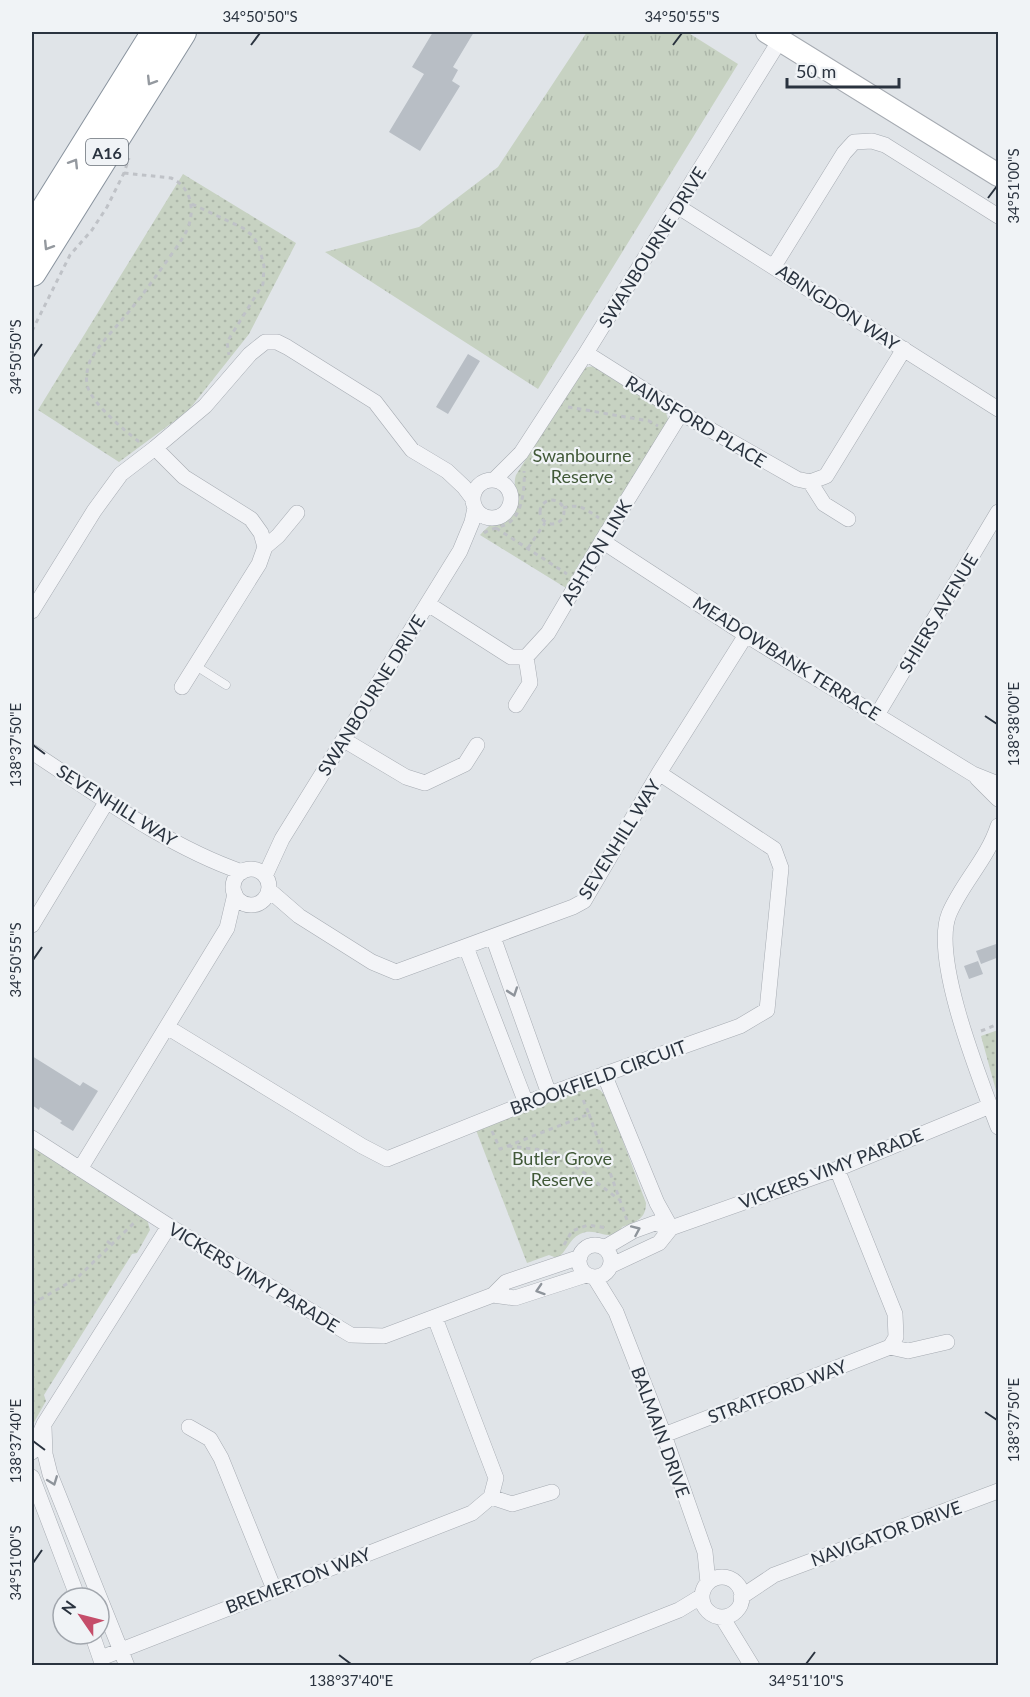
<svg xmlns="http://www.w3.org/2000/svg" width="1030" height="1697" viewBox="0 0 1030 1697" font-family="Lato,sans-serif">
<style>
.grass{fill:url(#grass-tufts)}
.park{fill:url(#park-dots)}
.building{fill:#b8bec5}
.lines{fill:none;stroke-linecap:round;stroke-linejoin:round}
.lane-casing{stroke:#a6abb2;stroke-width:9}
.street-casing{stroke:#a6abb2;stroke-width:16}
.secondary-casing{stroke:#a6abb2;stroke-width:24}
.highway-casing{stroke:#89939e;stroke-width:30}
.path{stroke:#bfc2c7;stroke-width:3;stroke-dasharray:4.5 4.5;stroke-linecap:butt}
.lane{stroke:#f3f4f7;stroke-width:8}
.street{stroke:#f3f4f7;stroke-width:15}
.secondary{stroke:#fff;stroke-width:22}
.highway{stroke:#fff;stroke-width:28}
.oneway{stroke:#94999f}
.oneway2{stroke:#8e949b}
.ticks{fill:none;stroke:#2a333f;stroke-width:2}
.labels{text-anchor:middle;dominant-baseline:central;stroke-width:4.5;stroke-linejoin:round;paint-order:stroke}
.shield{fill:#f0f3f6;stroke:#656d76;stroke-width:1.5}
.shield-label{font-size:16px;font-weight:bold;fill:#2a333f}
.street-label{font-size:18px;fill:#2a333f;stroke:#f0f3f6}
.park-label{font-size:18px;fill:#415938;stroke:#f0f3f6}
.neatline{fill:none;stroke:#2a333f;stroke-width:2}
.ticks-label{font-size:15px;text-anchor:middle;fill:#2a333f}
</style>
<defs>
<pattern id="grass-tufts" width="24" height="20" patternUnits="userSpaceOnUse" patternTransform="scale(1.5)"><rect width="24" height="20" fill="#c7d2c2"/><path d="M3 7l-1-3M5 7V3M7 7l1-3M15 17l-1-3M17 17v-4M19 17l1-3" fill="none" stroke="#abb5a8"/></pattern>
<pattern id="park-dots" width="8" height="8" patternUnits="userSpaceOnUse" patternTransform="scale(1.5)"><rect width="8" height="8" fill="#c7d2c2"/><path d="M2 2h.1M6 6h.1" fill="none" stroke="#abb5a8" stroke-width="1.8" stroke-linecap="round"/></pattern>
</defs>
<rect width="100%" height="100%" fill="#e0e4e8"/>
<path class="grass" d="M587,32H687L738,64L538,389L325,252L419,227L498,167Z"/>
<path class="park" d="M183,174L296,243L249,334L188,411L119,462L38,410Z
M596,366L666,413L669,422L566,588L480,535C484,531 487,527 491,525C503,519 513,518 517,504C519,493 512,487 516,475L581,372L587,367Z
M998,1030V1098L981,1036Z
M590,1087L600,1090L607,1098L646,1203C646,1219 636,1222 622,1227L618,1234C605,1239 594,1227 580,1234C569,1239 567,1252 557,1258L549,1255L527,1263L476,1130Z
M32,1145L147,1219L150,1230L137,1253L132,1254L44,1395L46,1401L32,1426Z"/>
<path class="building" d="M433,32H474L453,67L458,70L452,81L460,86L420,151L389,132L424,74L412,67Z
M468,354L480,361L448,414L436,407Z
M999,943V957L981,964L976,951Z
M978,961L983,974L969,979L964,966Z
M32,1056L80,1086L83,1082L98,1091L73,1131L60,1123L62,1121L40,1107L39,1110L32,1105Z"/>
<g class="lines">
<defs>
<path id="lane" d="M196,666L226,685"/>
<path id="street" d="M677,206L998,409
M774,266L844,153L854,142L872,141L885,145L998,216
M586,353L681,413L797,479L810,482L826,476L904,349
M155,448L184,477L251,519L261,533L265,547L259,564L182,687
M473 499a19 19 0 1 1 38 0a19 19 0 1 1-38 0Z
M494,480L521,453L586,353L780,40
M810,482L824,504L848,519
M602,541L746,635L973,774L998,784
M265,547L278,536L297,513
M428,604L511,657H526L548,633L602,541L681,413
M32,611L94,511L121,474L155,448L205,406L250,354L265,342H277L287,347L375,402L412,450L447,471L464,487L473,499
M516,705L530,683L526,657
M877,715L998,512
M344,740L406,777L425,783L465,764L477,745
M32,752C96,794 169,847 242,872
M977,778L998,799
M998,826C988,858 962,883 949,914C931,959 981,1081 998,1127
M233 887a18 18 0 1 1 36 0a18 18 0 1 1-36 0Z
M265,876L282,839L460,551L472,522L475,508
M269,890L299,916L372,962L396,972L573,907L584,901L659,773L746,635
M32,925L107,801
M493,937L549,1094
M466,947L526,1103
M167,1027L362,1146L387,1159L549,1094L740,1026L767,1010L781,868L774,849L659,773
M604,1074L657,1203L671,1228
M32,1138L169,1226L351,1335L384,1336L493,1295L506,1282L580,1257
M80,1169L227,928L235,894
M579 1261a16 16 0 1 1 32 0a16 16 0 1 1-32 0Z
M604,1248L633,1231L655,1223L671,1228
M610,1266L659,1243L671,1228L837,1169L990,1106
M595,1278L616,1312L664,1435L705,1552L708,1583
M493,1295L515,1298L586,1275
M890,1347L908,1351L947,1342
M44,1427L45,1454L50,1474L127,1666
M189,1427L210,1439L221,1458L274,1589
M664,1435L890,1347L896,1337L895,1314L837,1169
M32,1452L44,1424L169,1226
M32,1477L78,1598
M491,1497L512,1504L552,1492
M702 1597a20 20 0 1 1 40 0a20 20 0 1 1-40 0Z
M741,1597L774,1575L998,1491
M722,1617L752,1666
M92,1634L103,1666
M101,1658L472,1513L491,1497L496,1478L435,1318
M537,1666L679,1610L702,1596"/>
<path id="secondary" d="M767,32L998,175"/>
<path id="highway" d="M32,231L156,32
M32,272L182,32"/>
</defs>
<use href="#lane" class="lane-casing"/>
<use href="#street" class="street-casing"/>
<use href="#secondary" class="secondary-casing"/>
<use href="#highway" class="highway-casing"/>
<path class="path" d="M124,173L171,178C192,187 196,212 186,232C182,240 176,248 171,255C155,278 139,300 121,321C110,334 98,346 90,361C87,369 85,380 88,388C95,406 124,430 138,441L141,440
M192,204L243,228L253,236L259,246L264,266L263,284L227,342L229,355
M32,331L70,255L92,230L107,207L124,173L129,158
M568,407L649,421L658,426
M540 512a12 12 0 1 1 24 0a12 12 0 1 1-24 0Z
M563,508C580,503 585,509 599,518
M496,528L567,574
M484,533C491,528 505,527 511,521C523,511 525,485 524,471
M528,548L545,523
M981,1031L998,1024
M589,1114L627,1220
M492,1131L500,1149L589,1114L582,1097
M508,1146L550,1151L559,1154L621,1201
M107,1241L112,1245
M564,1245L572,1231L588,1225L607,1228
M32,1304L77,1278L137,1220"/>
<use href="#lane" class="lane"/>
<use href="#street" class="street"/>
<use href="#secondary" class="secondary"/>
<use href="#highway" class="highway"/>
</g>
<defs><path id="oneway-chevron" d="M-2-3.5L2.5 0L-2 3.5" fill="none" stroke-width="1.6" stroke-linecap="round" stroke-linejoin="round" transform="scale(1.5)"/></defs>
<g class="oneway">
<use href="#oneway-chevron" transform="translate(151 81) rotate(122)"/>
<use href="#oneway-chevron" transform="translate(74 163) rotate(-58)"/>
<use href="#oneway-chevron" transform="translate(48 246) rotate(122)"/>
</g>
<g class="oneway2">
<use href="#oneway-chevron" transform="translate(513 992) rotate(71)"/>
<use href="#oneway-chevron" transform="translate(636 1230) rotate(-24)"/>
<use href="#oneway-chevron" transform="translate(540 1290) rotate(162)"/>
<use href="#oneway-chevron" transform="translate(53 1481) rotate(69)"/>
</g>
<path class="ticks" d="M251,45L260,33M673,45L682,33M988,198L997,186M33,357L42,344M985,716L997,724M33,745L45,754M33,960L42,947M985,1412L997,1420M33,1441L45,1450M33,1563L42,1550M339,1655L351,1664M806,1664L815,1652"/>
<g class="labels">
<rect class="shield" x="86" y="139" width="42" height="26" rx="4.5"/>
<g class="shield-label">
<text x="107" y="152">A16</text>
</g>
<g class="street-label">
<text transform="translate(652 247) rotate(-58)">SWANBOURNE DRIVE</text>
<text transform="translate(838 307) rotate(33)">ABINGDON WAY</text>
<text transform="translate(696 421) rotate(31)">RAINSFORD PLACE</text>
<text transform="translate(596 552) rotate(-59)">ASHTON LINK</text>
<text transform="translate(938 613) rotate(-59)">SHIERS AVENUE</text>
<text transform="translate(787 658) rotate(32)">MEADOWBANK TERRACE</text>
<text transform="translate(371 695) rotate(-58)">SWANBOURNE DRIVE</text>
<text transform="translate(117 805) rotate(32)">SEVENHILL WAY</text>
<text transform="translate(619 839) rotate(-58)">SEVENHILL WAY</text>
<text transform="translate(598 1077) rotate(-20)">BROOKFIELD CIRCUIT</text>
<text transform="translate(831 1168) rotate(-21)">VICKERS VIMY PARADE</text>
<text transform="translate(254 1277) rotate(31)">VICKERS VIMY PARADE</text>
<text transform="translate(777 1391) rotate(-21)">STRATFORD WAY</text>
<text transform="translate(661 1432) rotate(70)">BALMAIN DRIVE</text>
<text transform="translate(886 1533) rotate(-20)">NAVIGATOR DRIVE</text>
<text transform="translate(298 1580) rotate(-21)">BREMERTON WAY</text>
</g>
<g class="park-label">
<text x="582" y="455">Swanbourne<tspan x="582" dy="21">Reserve</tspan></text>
<text x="562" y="1158">Butler Grove<tspan x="562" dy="21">Reserve</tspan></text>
</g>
</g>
<rect width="1030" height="1697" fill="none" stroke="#f0f3f6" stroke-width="66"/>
<g transform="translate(81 1616) rotate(305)"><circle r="28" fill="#f0f3f6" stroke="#a1a6ad" stroke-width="1.5"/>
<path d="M0-4.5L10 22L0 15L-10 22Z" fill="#c54d6a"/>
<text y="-9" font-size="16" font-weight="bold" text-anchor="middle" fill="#2a333f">N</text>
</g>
<path d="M787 78v9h112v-9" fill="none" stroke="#2a333f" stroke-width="3"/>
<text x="796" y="78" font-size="18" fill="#2a333f" stroke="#f0f3f6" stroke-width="4.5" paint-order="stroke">50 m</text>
<rect x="33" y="33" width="964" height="1631" class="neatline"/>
<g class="ticks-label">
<text x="260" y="22">34°50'50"S</text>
<text x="682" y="22">34°50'55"S</text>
<text transform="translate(1014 186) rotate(-90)" y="5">34°51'00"S</text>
<text transform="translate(16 357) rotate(-90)" y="5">34°50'50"S</text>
<text transform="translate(1014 724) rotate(-90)" y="5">138°38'00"E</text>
<text transform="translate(16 745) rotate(-90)" y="5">138°37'50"E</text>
<text transform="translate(16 960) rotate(-90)" y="5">34°50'55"S</text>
<text transform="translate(1014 1420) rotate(-90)" y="5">138°37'50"E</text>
<text transform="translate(16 1441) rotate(-90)" y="5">138°37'40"E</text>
<text transform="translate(16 1563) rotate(-90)" y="5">34°51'00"S</text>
<text x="351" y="1686">138°37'40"E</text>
<text x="806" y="1686">34°51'10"S</text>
</g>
</svg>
